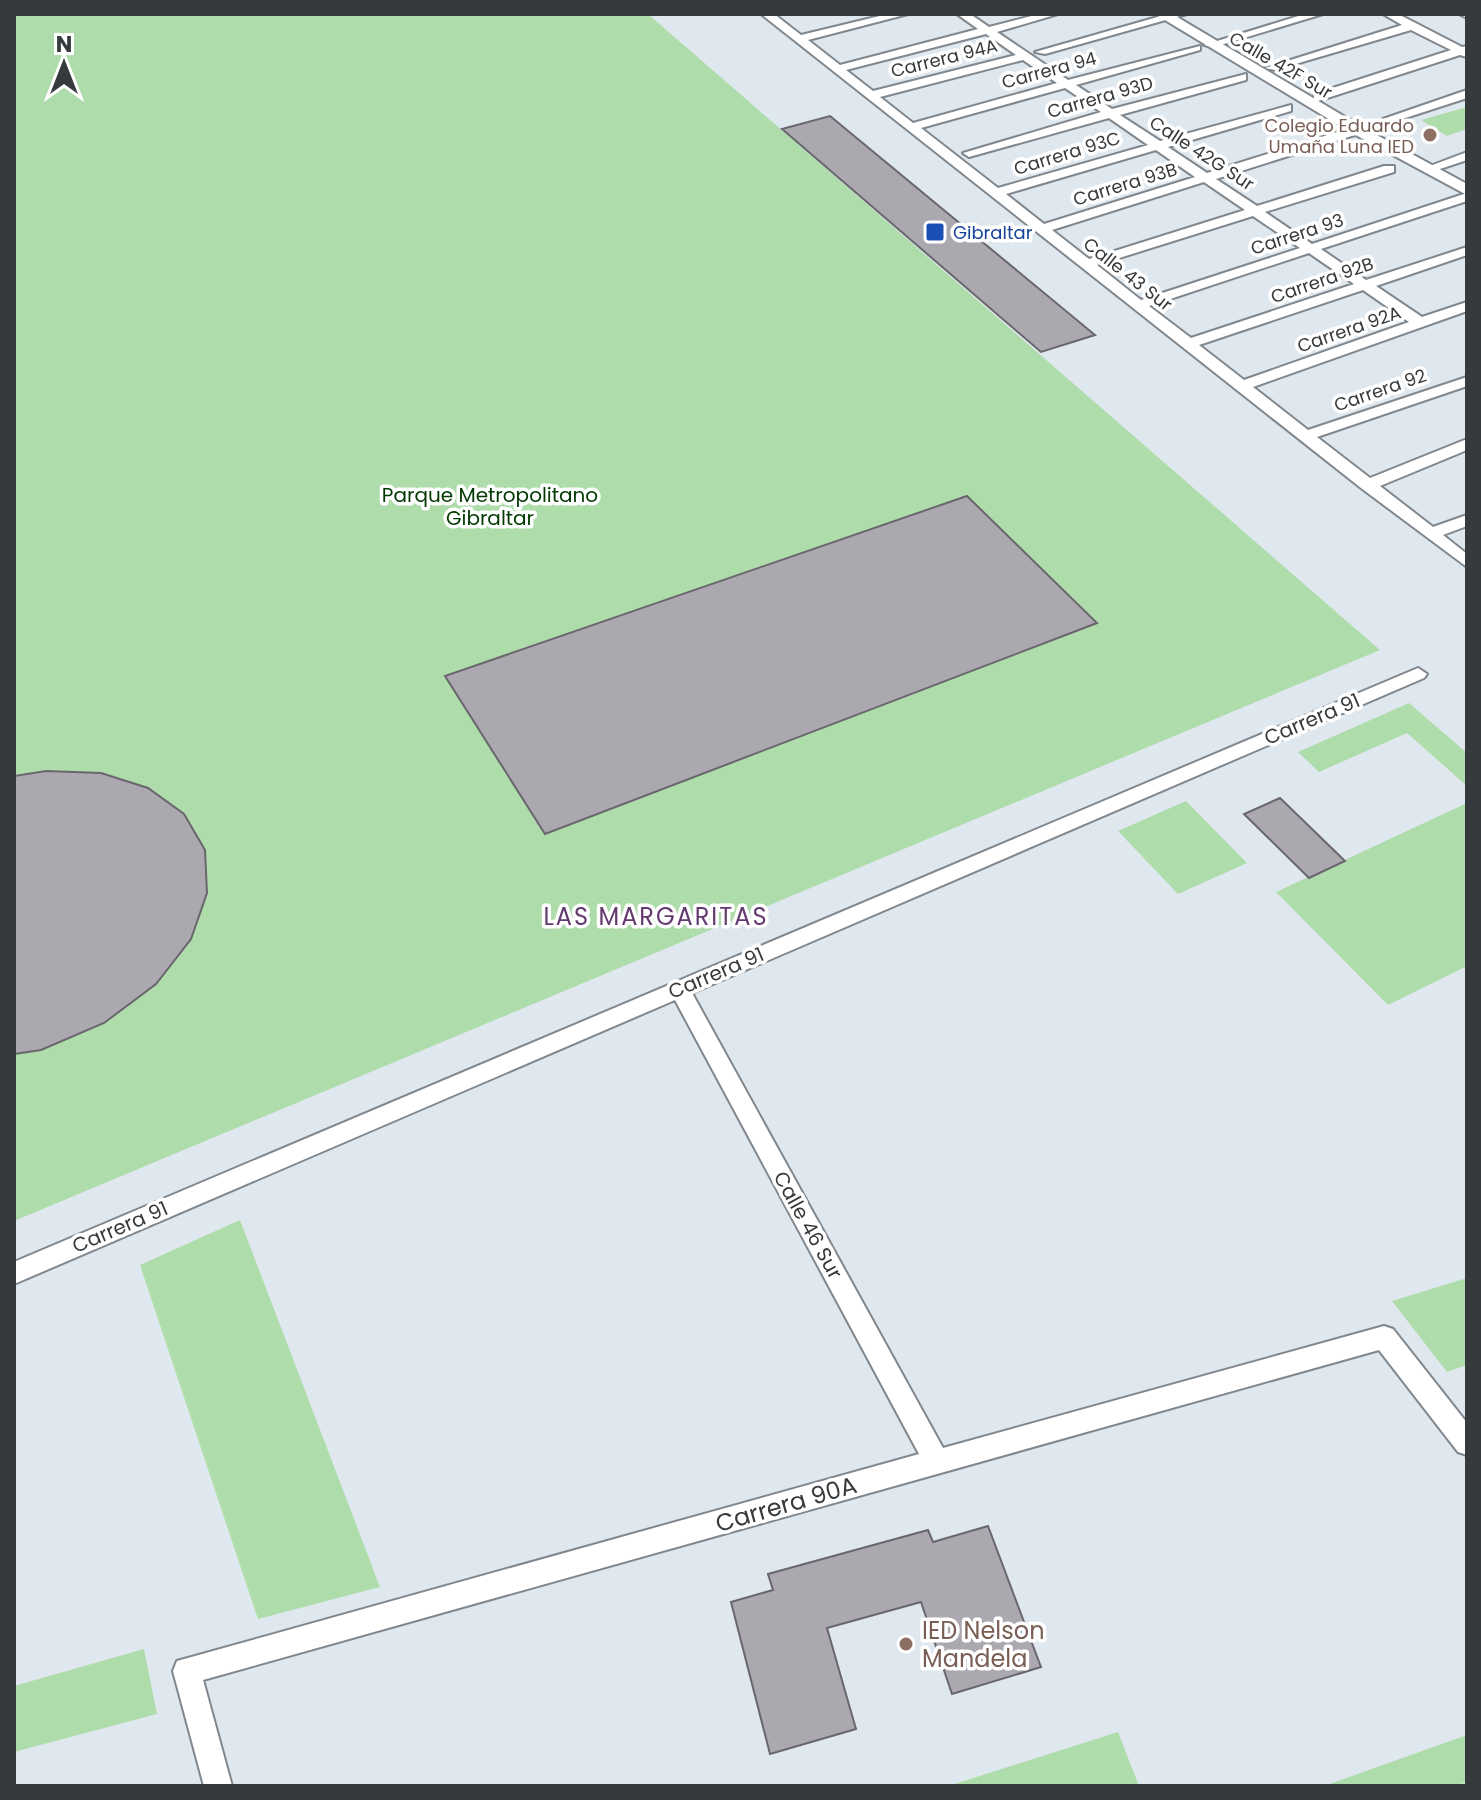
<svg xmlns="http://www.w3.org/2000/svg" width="1481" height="1800" viewBox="0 0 1481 1800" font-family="Poppins,sans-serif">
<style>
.green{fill:#afdcab}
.building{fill:#aca8b0;stroke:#69666d;stroke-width:2}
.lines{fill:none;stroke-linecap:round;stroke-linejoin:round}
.minor-casing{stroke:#80878d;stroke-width:4}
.tertiary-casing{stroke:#80878d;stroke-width:4}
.minor{fill:#fff;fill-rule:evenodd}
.tertiary{fill:#fff;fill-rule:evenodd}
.education-dot{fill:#8d6e63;stroke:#fff;stroke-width:3}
.transit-dot{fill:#1a4fb4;stroke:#fff;stroke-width:3}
.labels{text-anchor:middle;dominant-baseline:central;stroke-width:7;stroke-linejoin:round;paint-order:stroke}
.far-street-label{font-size:18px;fill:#373a3c;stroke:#fff}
.far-education-label{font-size:18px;fill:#785e54;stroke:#fff;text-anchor:end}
.far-transit-label{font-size:18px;fill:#164399;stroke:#fff;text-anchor:start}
.park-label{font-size:20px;fill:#003901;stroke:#fff}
.street-label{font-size:20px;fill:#373a3c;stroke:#fff}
.quarter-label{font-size:24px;letter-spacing:2px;fill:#64396f;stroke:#fff}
.near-street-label{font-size:24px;fill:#373a3c;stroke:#fff}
.near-education-label{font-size:24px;fill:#785e54;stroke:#fff;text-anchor:start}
</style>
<rect width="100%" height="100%" fill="#e0e8ef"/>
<path class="green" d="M14,14H648L1380,650L14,1221Z
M1467,107V129L1447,136L1421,120Z
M1409,703L1467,753V786L1407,733L1319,772L1298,752Z
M1186,801L1247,863L1178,894L1118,831Z
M1467,803V966L1388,1005L1276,892Z
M240,1220L380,1587L258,1619L140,1265Z
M1467,1278V1365L1447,1372L1392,1301Z
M144,1649L157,1714L14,1752V1686Z
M1118,1732L1139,1786H948L964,1781Z
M1467,1735V1782L1455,1786H1324Z"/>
<path class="building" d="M830,116L1095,335L1041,352L782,129Z
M967,496L1097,623L545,834L445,676Z
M46,771L101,773L148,788L184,814L205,850L207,893L191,939L156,984L104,1023L41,1050L14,1054V776Z
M1280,798L1345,861L1309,878L1244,814Z
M988,1526L1041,1667L952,1694L921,1602L827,1628L856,1729L770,1754L731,1602L773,1590L768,1574L928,1530L933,1542Z"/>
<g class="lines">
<defs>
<path id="minor" d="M761,14H774L801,35L888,14H908L808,40L840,65L978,29L957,14H970L989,27L1039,14H1058L997,32L1068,80L1200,46V50L1076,85L1112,109L1246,74V80L1120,115L1160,141L1291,105V111L1168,147L1207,173L1353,127H1361V133L1216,179L1257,206L1384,166H1394V172L1265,212L1312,244L1467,193V201L1321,249L1366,280L1467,247V255L1376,286L1422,317L1467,302V311L1253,387L1308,430L1467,377V386L1317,437L1370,478L1467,439V450L1380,486L1433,527L1467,515V526L1443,535L1467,554V567L1361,488ZM986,34L1016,55L873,91L846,70ZM1023,60L1057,83L913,123L880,97ZM1065,88L1101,112L963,153L969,157L1109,118L1148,145L998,188L921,128ZM1156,150L1195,177L1044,224L1006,194ZM1204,182L1245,210L1089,259L1052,230ZM1253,216L1300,248L1141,300L1097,265ZM1309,253L1354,284L1191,338L1149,306ZM1363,290L1409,322L1244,380L1199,345Z
M1168,14H1187L1045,54L1035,52Z
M1305,14H1323L1214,47L1204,45Z
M1383,14H1398L1462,47L1467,46V57L1460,55L1318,101L1314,100V94L1451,50L1411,30L1275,70L1265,68L1402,25Z
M1459,14H1467V18Z
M1467,90V98L1393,122L1383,119Z
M1467,152V160L1428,173L1422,169Z
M1418,668L1427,674L1424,678L692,993L943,1448L1384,1326L1393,1329L1467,1423V1455L1458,1452L1379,1350L203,1680L232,1786H204L173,1671L177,1661L919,1454L675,1000L14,1284V1262Z"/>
<path id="tertiary" d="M1155,14H1172L1362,127L1467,184V195L1352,133Z"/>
</defs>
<use href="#minor" class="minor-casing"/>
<use href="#tertiary" class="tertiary-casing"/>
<use href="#minor" class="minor"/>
<use href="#tertiary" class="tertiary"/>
</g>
<g class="education-dot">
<circle cx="1430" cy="135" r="8"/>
<circle cx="906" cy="1644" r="8"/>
</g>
<rect class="transit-dot" x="925" y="222" width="20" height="20" rx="4"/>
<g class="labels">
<g class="far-street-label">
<text transform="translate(944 58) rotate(-14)">Carrera 94A</text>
<text transform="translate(1281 65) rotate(30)">Calle 42F Sur</text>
<text transform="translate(1049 70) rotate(-15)">Carrera 94</text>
<text transform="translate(1100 97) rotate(-16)">Carrera 93D</text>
<text transform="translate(1067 153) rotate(-17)">Carrera 93C</text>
<text transform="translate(1202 153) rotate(33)">Calle 42G Sur</text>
<text transform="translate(1125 184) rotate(-17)">Carrera 93B</text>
<text transform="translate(1297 234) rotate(-18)">Carrera 93</text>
<text transform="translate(1128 274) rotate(38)">Calle 43 Sur</text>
<text transform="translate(1322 280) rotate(-19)">Carrera 92B</text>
<text transform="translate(1349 329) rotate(-19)">Carrera 92A</text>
<text transform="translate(1380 390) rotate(-19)">Carrera 92</text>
</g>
<g class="far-education-label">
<text x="1414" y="125">Colegio Eduardo<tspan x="1414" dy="21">Umaña Luna IED</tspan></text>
</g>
<g class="far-transit-label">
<text x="953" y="232">Gibraltar</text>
</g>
<g class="park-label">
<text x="490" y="495">Parque Metropolitano<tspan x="490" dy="23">Gibraltar</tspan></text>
</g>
<g class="street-label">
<text transform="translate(1312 719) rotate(-23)">Carrera 91</text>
<text transform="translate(716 973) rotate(-23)">Carrera 91</text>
<text transform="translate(808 1225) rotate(61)">Calle 46 Sur</text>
<text transform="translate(120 1227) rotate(-23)">Carrera 91</text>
</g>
<g class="quarter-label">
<text x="656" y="916">LAS MARGARITAS</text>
</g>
<g class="near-street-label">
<text transform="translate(786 1504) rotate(-16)">Carrera 90A</text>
</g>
<g class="near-education-label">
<text x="922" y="1630">IED Nelson<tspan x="922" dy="28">Mandela</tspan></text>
</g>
</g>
<rect width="1481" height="1800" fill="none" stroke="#373a3c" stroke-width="32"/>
<g transform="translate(64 64)" stroke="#ffffff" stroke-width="6" paint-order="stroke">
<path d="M0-6L14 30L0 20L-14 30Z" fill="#373a3c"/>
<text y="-12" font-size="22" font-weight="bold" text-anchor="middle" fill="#373a3c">N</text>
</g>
</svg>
